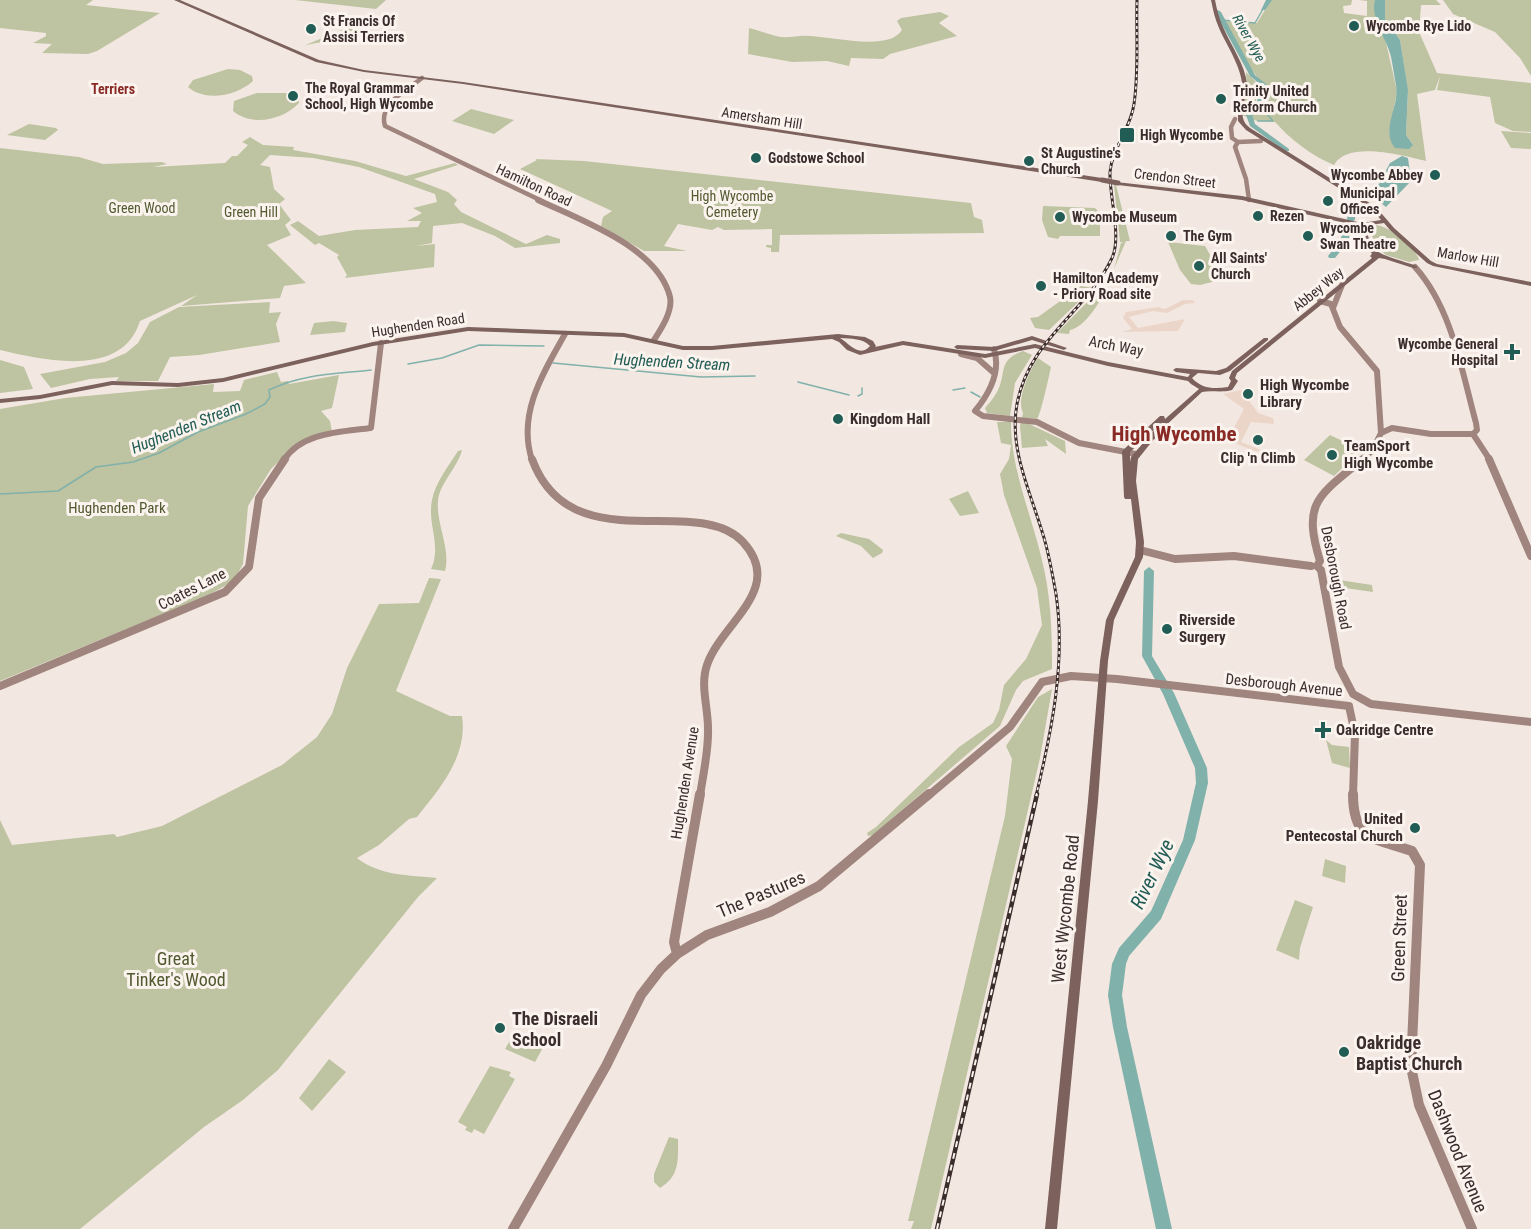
<svg xmlns="http://www.w3.org/2000/svg" width="1531" height="1229" viewBox="0 0 1531 1229" font-family="'Roboto Condensed',sans-serif">
<style>
.green{fill:#bec3a1}
.plaza{fill:#ebd5c9}
.water{fill:#80b1aa}
.lines{fill:none;stroke-linecap:round;stroke-linejoin:round}
.stream{stroke:#80b1aa;stroke-width:1.5}
.river{fill:#80b1aa;fill-rule:evenodd}
.secondary-far3{stroke:#a0847e;stroke-width:4.5}
.secondary-far2{stroke:#a0847e;stroke-width:6}
.secondary-far1{stroke:#a0847e;stroke-width:8}
.secondary{stroke:#a0847e;stroke-width:10}
.primary{fill:#7c615d;fill-rule:evenodd}
.rail-far1-casing{stroke:#3b2d2b;stroke-width:3}
.rail-casing{stroke:#3b2d2b;stroke-width:4.5}
.rail-far1{stroke:#fbf3ee;stroke-width:1.5;stroke-dasharray:3;stroke-linecap:butt}
.rail{stroke:#fbf3ee;stroke-width:2;stroke-dasharray:6;stroke-linecap:butt}
.primary-bridge{stroke:#7c615d;stroke-width:5}
.poi-dot{fill:#215c55;stroke:#fbf3ee;stroke-width:2}
.labels{text-anchor:middle;dominant-baseline:central;stroke-width:6;stroke-linejoin:round;paint-order:stroke}
.far-poi-label{font-size:14px;font-weight:bold;fill:#3b2d2b;stroke:#fbf3ee;text-anchor:start}
.far-water-label{font-size:14px;font-style:italic;fill:#215c55;stroke:#fbf3ee}
.far-neighbourhood-label{font-size:14px;font-weight:bold;fill:#892a25;stroke:#fbf3ee}
.far-street-label{font-size:14px;fill:#3b2d2b;stroke:#fbf3ee}
.far-park-label{font-size:14px;fill:#51592f;stroke:#fbf3ee}
.street-label{font-size:15px;fill:#3b2d2b;stroke:#fbf3ee}
.poi-label{font-size:15px;font-weight:bold;fill:#3b2d2b;stroke:#fbf3ee;text-anchor:start}
.park-label{font-size:15px;fill:#51592f;stroke:#fbf3ee}
.water-label{font-size:16px;font-style:italic;fill:#215c55;stroke:#fbf3ee}
.near-street-label{font-size:18px;fill:#3b2d2b;stroke:#fbf3ee}
.near-park-label{font-size:18px;fill:#51592f;stroke:#fbf3ee}
.near-poi-label{font-size:18px;font-weight:bold;fill:#3b2d2b;stroke:#fbf3ee;text-anchor:start}
.near-water-label{font-size:20px;font-style:italic;fill:#215c55;stroke:#fbf3ee}
.district-label{font-size:21px;font-weight:bold;fill:#892a25;stroke:#fbf3ee}
</style>
<rect width="100%" height="100%" fill="#f3e8e1"/>
<path class="green" d="M0,0H93L86,5L160,13L97,51L88,54L42,53L52,44L33,43L46,36V33L0,28Z
M295,0H386L376,9Z
M1271,0H1352L1351,5L1343,6L1344,13L1367,16V1L1359,0H1375V17L1384,34L1397,91L1389,134L1413,145L1406,135L1408,92L1400,40L1385,19V0H1436L1441,5H1421L1419,32L1437,73L1531,83V132L1513,131L1495,123L1490,97L1437,90L1440,76L1435,90L1417,94L1426,161C1404,156 1348,140 1334,165C1312,156 1290,139 1275,122L1257,121L1242,115L1247,91L1246,72L1262,88L1256,97V105H1262L1266,89L1247,63L1223,21L1257,23Z
M1443,0H1531V76L1520,58L1495,32L1453,14Z
M940,12L949,16L939,23L957,36L890,54L883,59L851,58L849,66L827,61L792,62L748,54L749,28C758,30 767,34 776,36C784,38 792,37 799,36C823,33 887,54 902,30L897,21L901,18Z
M354,25L371,30C362,38 319,41 303,46Z
M228,69L240,70L252,76L253,81C237,96 205,102 188,87L193,80Z
M257,93H288L298,97L299,103C283,120 252,127 233,111L234,101Z
M471,109L514,120L494,134L452,121Z
M29,124L56,128L58,130L45,140L7,135Z
M1501,131L1531,133V149L1511,148Z
M250,137L263,145L294,147L293,150L355,161L406,176L455,163L458,165L414,179L448,192L457,200L454,204L461,212L526,244L547,235L560,239V243L515,248L495,236L462,223L433,226L432,243L416,246L435,244L434,267L345,278L347,275L337,257L339,255L319,243L315,245L290,225L298,221L319,236L355,230L418,227L421,221H407L422,213L413,208L437,202L435,194L359,167L313,158L270,155L260,165L270,167L274,189L285,199L279,204L291,220L285,225L291,235L267,245L306,283L284,286L280,298L181,306L197,295L140,321C122,379 43,360 0,350V148L79,157L103,164L162,162L167,164L153,167L225,163L232,156H237L248,145L242,142Z
M535,159L584,161L971,203L974,217L982,220L984,233L780,235L779,252H771V248L766,247V245H772V229L724,230L718,227L712,230L678,224L664,246L687,251H644L601,226L603,217L612,211L520,169L537,160Z
M1114,185H1116L1130,241H1126L1114,269L1121,243H1125L1120,242Z
M1043,206L1095,208L1100,213V236H1060L1058,239L1048,237L1042,220Z
M1376,225C1391,227 1415,246 1419,260L1409,262L1386,255L1379,249L1368,229Z
M1168,242L1205,246L1224,279L1200,285L1191,284L1180,270Z
M1081,286L1093,288L1049,330L1035,328L1030,318L1038,317Z
M1101,288H1107C1100,301 1086,327 1070,330L1069,334L1057,333Z
M270,302L269,313L281,312L276,324L280,342L199,355L170,357L158,381H116L119,377L90,379L51,388L40,374L105,362L126,353L138,343L150,322L179,307Z
M333,321L347,323L345,332L310,335L314,323Z
M1023,351L1032,355L1015,383L1010,416L987,413L985,408C989,403 994,398 997,392C1007,373 997,360 1023,351Z
M1038,358L1051,367C1049,376 1041,414 1037,419L1027,418V423L1065,441L1066,454L1045,439L1048,446L1022,448L1020,426L1023,413C1016,399 1030,370 1038,358Z
M0,360L24,367L33,389L0,393Z
M277,372L281,382L288,381L289,384L339,375L332,408L321,411L330,421L332,432L292,448L271,469L248,506L243,564L237,575L228,584L209,595L0,681V409L65,398L214,384L213,392L240,391L244,380Z
M997,422H1011C1011,469 1030,511 1041,556C1051,594 1052,630 1052,669L1023,681L1016,690L1000,726L873,835L868,836L867,833L876,827L959,747L993,723L999,710L1004,685L1026,659L1042,625L1037,588L1004,495L1000,474L1009,459L1011,445L1001,443Z
M1330,435L1361,450L1334,476L1304,460Z
M462,450C458,467 439,484 438,501C436,524 451,549 445,571L431,569C442,546 427,524 432,500C435,483 449,465 458,451Z
M968,491L979,513L960,516L949,499Z
M841,533L869,539L883,550L882,553L873,558L861,546L836,536Z
M1332,574L1333,579L1372,585L1373,592L1331,586L1328,575Z
M429,578L441,579L396,691L450,716H462C468,756 440,788 417,817L409,819L379,845L357,858C380,876 409,875 437,878L418,897L278,1070L243,1100L204,1127L80,1229H0V820L12,845L114,834L117,837L162,826L282,765L317,737L332,714L347,668L379,604L419,603Z
M1052,689L1040,758L931,1229H911L914,1221H908L1005,816L1012,759L1006,746L1038,697Z
M1326,740L1332,745L1349,747L1350,768L1332,763Z
M1325,859L1346,866L1345,883L1322,876Z
M1295,900L1313,907L1300,948L1299,960L1276,950Z
M515,1032L545,1044L535,1062L505,1049Z
M329,1059L346,1072L312,1111L299,1098Z
M490,1066L511,1072L509,1076L515,1079L484,1134L474,1129L472,1133L465,1130L467,1127L458,1122Z
M669,1137L678,1139C678,1160 680,1176 660,1188L654,1182V1174Z"/>
<path class="plaza" d="M313,82L350,88L362,82L369,85L364,84L355,88L358,90L345,95L369,103L340,109L352,101L342,96L348,89L335,86L327,91L308,86Z
M1183,300H1193L1195,303L1185,304L1167,313L1153,311L1129,317L1138,328L1185,319L1178,331L1122,332L1132,329L1123,318L1126,312L1158,307L1165,309Z
M1241,390L1258,413L1273,418L1274,424L1251,422L1241,442L1261,450L1257,452L1227,440L1244,409L1223,394Z"/>
<path class="water" d="M1375,0H1385V19L1400,40L1408,90L1406,135L1413,145L1409,149L1395,148C1380,129 1400,107 1396,85C1394,76 1393,66 1391,57C1387,38 1370,20 1375,0Z
M1402,156L1408,158L1411,181L1386,207L1370,194L1385,177L1383,176L1390,163Z"/>
<g class="lines">
<path class="stream" d="M1221,20L1255,23L1263,9
M1258,121H1273L1265,112
M553,363L701,377L755,376
M408,364L442,358L479,345L544,346
M798,382L849,395
M953,390L965,388
M971,392L980,397
M858,396L862,394V388
M0,494L58,491L96,467L133,462L159,453L198,432L246,414L265,404L270,397L269,390C301,374 336,374 371,370"/>
<path class="river" d="M1266,0H1272L1265,10H1261Z
M1218,10L1221,12L1255,75L1267,85L1262,105L1264,112L1261,114H1252L1255,124L1289,149V151H1285L1250,126L1245,112L1248,110H1257L1256,105L1261,85L1250,76L1215,12Z
M1349,202L1356,204L1355,220L1351,222L1347,220Z
M1346,223L1353,225L1348,241L1344,243L1340,241Z
M1336,246L1343,248L1335,258H1329L1328,256Z
M1149,567L1154,571L1152,656L1174,693L1207,768L1208,783L1195,840L1161,919L1129,956L1126,964L1122,995L1127,1027L1172,1229H1156L1113,1027L1108,995L1112,964L1119,948L1151,911L1183,840L1196,783L1195,768L1163,694L1142,656L1144,571Z"/>
<path class="secondary-far3" d="M422,78C407,90 378,104 385,126L542,201
M1235,119L1231,127L1232,138L1238,142
M1238,142L1235,147L1246,179L1249,200
M1238,142L1261,141"/>
<path class="secondary-far2" d="M538,200C580,220 658,247 670,297C673,311 661,329 654,340
M1415,267C1452,308 1462,372 1476,423L1477,430L1473,434
M1320,301L1331,304L1340,327L1377,371L1381,433L1372,451L1361,460
M1333,308L1342,285
M994,349C1001,371 989,394 975,411L983,416L1037,422L1079,443L1136,454
M961,354L977,358L994,373
M1381,433L1392,428L1431,434H1473
M1473,434L1490,460
M1147,435L1160,437
M284,460C302,432 341,432 371,428L381,343
M532,460C517,414 543,373 565,334"/>
<path class="secondary-far1" d="M532,459C570,563 697,492 743,542C786,589 721,623 707,665C700,685 708,707 708,728C709,750 703,774 700,796
M1363,459C1318,496 1302,502 1320,561L1317,566L1321,570L1339,667L1353,694L1371,704L1531,722
M1489,459L1531,556
M1140,550L1175,559L1234,556L1311,566
M0,686L225,592L249,567L259,498L285,459
M1349,706L1355,734L1353,796
M928,796L1010,727L1042,682L1071,676L1117,679L1349,706"/>
<path class="secondary" d="M1353,794C1353,841 1374,838 1412,851L1420,865L1411,1067L1419,1105L1472,1229
M677,954L674,942L700,794
M513,1229L606,1066L641,995L661,969L677,954L707,935L770,912L819,886L929,794"/>
<path class="primary" d="M174,0H180L319,60L364,70L463,82L1102,178L1105,180L1102,182L463,84L364,72L316,62Z
M1211,0H1215C1217,10 1219,18 1223,27C1231,46 1245,64 1247,84C1248,97 1239,109 1244,121C1245,124 1248,126 1250,128L1376,207L1394,228L1431,261L1437,264L1531,282V286L1433,266L1427,263L1390,230L1384,223L1364,226V228C1368,235 1371,244 1376,250C1379,255 1409,263 1417,266V268H1413L1385,259L1379,258L1237,373L1235,378L1238,381L1232,390C1222,393 1211,390 1202,392L1162,429L1138,459L1136,481L1144,542L1143,557L1114,620L1108,661L1098,801L1057,1229H1045L1088,801L1100,661L1106,620L1135,557L1136,542L1131,499H1125L1124,497L1122,451L1160,416H1164L1165,419L1199,389L1191,384L1188,381L1108,366L1035,348L985,358L903,345L860,355L847,350L839,342L832,339L712,350H683L624,337L468,331L373,346L223,382L178,387L112,385L40,399L0,403V399L40,395L112,381L178,383L223,378L373,342L468,327L624,333L683,346H712L838,334L865,337L873,341L876,346L875,347L903,341L985,354L1035,344L1108,362L1188,377L1190,374L1176,372L1173,370L1176,368L1216,371L1226,368L1264,338H1268V340L1230,371L1220,375L1198,373L1192,378C1202,389 1214,389 1228,387L1231,381L1229,378L1232,371L1372,258L1370,256L1372,254L1358,228L1359,226L1242,200L1118,185L1116,184V182L1242,196L1362,223L1381,220L1372,209L1246,130L1238,121V114L1234,113C1236,109 1239,104 1241,100C1248,75 1228,49 1219,28C1215,19 1213,10 1211,0ZM840,338C851,339 863,338 870,346C859,358 850,344 840,338ZM1156,428L1131,457L1130,462V452Z
M1032,336L1067,348L1064,350L1032,340L994,351L957,349L954,347L957,345L994,347Z"/>
<defs>
<path id="rail-far1" d="M1036,796C1052,730 1066,661 1056,594C1053,577 1050,561 1046,545C1034,499 1008,452 1017,404C1029,339 1086,313 1112,258C1122,237 1109,196 1110,172C1112,148 1131,128 1134,104C1139,71 1136,34 1137,0"/>
<path id="rail" d="M937,1229L1037,794"/>
</defs>
<use href="#rail-far1" class="rail-far1-casing"/>
<use href="#rail" class="rail-casing"/>
<use href="#rail-far1" class="rail-far1"/>
<use href="#rail" class="rail"/>
<path class="primary-bridge" d="M1102,180L1118,183"/>
</g>
<g class="poi-dot">
<circle cx="1354" cy="26" r="6"/>
<circle cx="311" cy="29" r="6"/>
<circle cx="293" cy="96" r="6"/>
<circle cx="1221" cy="99" r="6"/>
<rect x="1119" y="127" width="16" height="16" rx="3"/>
<circle cx="756" cy="158" r="6"/>
<circle cx="1029" cy="161" r="6"/>
<circle cx="1435" cy="175" r="6"/>
<circle cx="1328" cy="201" r="6"/>
<circle cx="1258" cy="216" r="6"/>
<circle cx="1060" cy="217" r="6"/>
<circle cx="1171" cy="236" r="6"/>
<circle cx="1308" cy="236" r="6"/>
<circle cx="1199" cy="266" r="6"/>
<circle cx="1041" cy="286" r="6"/>
<path d="M1509 343h6v6h6v6h-6v6h-6v-6h-6v-6h6z"/>
<circle cx="1248" cy="394" r="6"/>
<circle cx="838" cy="419" r="6"/>
<circle cx="1258" cy="440" r="6"/>
<circle cx="1332" cy="455" r="6"/>
<circle cx="1167" cy="629" r="6"/>
<path d="M1320 721h6v6h6v6h-6v6h-6v-6h-6v-6h6z"/>
<circle cx="1415" cy="828" r="6"/>
<circle cx="500" cy="1028" r="6"/>
<circle cx="1344" cy="1052" r="6"/>
</g>
<g class="labels">
<g class="far-poi-label">
<text x="323" y="21">St Francis Of<tspan x="323" dy="16">Assisi Terriers</tspan></text>
<text x="1366" y="26">Wycombe Rye Lido</text>
<text x="305" y="88">The Royal Grammar<tspan x="305" dy="16">School, High Wycombe</tspan></text>
<text x="1233" y="91">Trinity United<tspan x="1233" dy="16">Reform Church</tspan></text>
<text x="1140" y="135">High Wycombe</text>
<text x="1041" y="153">St Augustine's<tspan x="1041" dy="16">Church</tspan></text>
<text x="768" y="158">Godstowe School</text>
<text x="1423" y="175" text-anchor="end">Wycombe Abbey</text>
<text x="1340" y="193">Municipal<tspan x="1340" dy="16">Offices</tspan></text>
<text x="1270" y="216">Rezen</text>
<text x="1072" y="217">Wycombe Museum</text>
<text x="1320" y="228">Wycombe<tspan x="1320" dy="16">Swan Theatre</tspan></text>
<text x="1183" y="236">The Gym</text>
<text x="1211" y="258">All Saints'<tspan x="1211" dy="16">Church</tspan></text>
<text x="1053" y="278">Hamilton Academy<tspan x="1053" dy="16">- Priory Road site</tspan></text>
<text x="1498" y="344" text-anchor="end">Wycombe General<tspan x="1498" dy="16">Hospital</tspan></text>
</g>
<g class="far-water-label">
<text transform="translate(1249 38) rotate(61)">River Wye</text>
</g>
<g class="far-neighbourhood-label">
<text x="113" y="89">Terriers</text>
</g>
<g class="far-street-label">
<text transform="translate(762 118) rotate(9)">Amersham Hill</text>
<text transform="translate(1175 178) rotate(7)">Crendon Street</text>
<text transform="translate(534 185) rotate(25)">Hamilton Road</text>
<text transform="translate(1468 257) rotate(10)">Marlow Hill</text>
<text transform="translate(1318 289) rotate(-39)">Abbey Way</text>
<text transform="translate(418 325) rotate(-9)">Hughenden Road</text>
</g>
<g class="far-park-label">
<text x="732" y="196">High Wycombe<tspan x="732" dy="16">Cemetery</tspan></text>
<text x="142" y="208">Green Wood</text>
<text x="251" y="212">Green Hill</text>
</g>
<g class="street-label">
<text transform="translate(1116 346) rotate(11)">Arch Way</text>
<text transform="translate(1336 578) rotate(79)">Desborough Road</text>
<text transform="translate(192 589) rotate(-27)">Coates Lane</text>
<text transform="translate(1284 685) rotate(6)">Desborough Avenue</text>
<text transform="translate(685 783) rotate(-81)">Hughenden Avenue</text>
</g>
<g class="poi-label">
<text x="1260" y="385">High Wycombe<tspan x="1260" dy="17">Library</tspan></text>
<text x="850" y="419">Kingdom Hall</text>
<text x="1344" y="446">TeamSport<tspan x="1344" dy="17">High Wycombe</tspan></text>
<text x="1258" y="458" text-anchor="middle">Clip 'n Climb</text>
<text x="1179" y="620">Riverside<tspan x="1179" dy="17">Surgery</tspan></text>
<text x="1336" y="730">Oakridge Centre</text>
<text x="1403" y="819" text-anchor="end">United<tspan x="1403" dy="17">Pentecostal Church</tspan></text>
</g>
<g class="park-label">
<text x="117" y="508">Hughenden Park</text>
</g>
<g class="water-label">
<text transform="translate(672 362) rotate(3)">Hughenden Stream</text>
<text transform="translate(186 427) rotate(-22)">Hughenden Stream</text>
</g>
<g class="near-street-label">
<text transform="translate(761 894) rotate(-23)">The Pastures</text>
<text transform="translate(1065 909) rotate(-84)">West Wycombe Road</text>
<text transform="translate(1399 938) rotate(-88)">Green Street</text>
<text transform="translate(1458 1151) rotate(68)">Dashwood Avenue</text>
</g>
<g class="near-park-label">
<text x="176" y="958">Great<tspan x="176" dy="21">Tinker's Wood</tspan></text>
</g>
<g class="near-poi-label">
<text x="512" y="1018">The Disraeli<tspan x="512" dy="21">School</tspan></text>
<text x="1356" y="1042">Oakridge<tspan x="1356" dy="21">Baptist Church</tspan></text>
</g>
<g class="near-water-label">
<text transform="translate(1152 874) rotate(-64)">River Wye</text>
</g>
<g class="district-label">
<text x="1174" y="434">High Wycombe</text>
</g>
</g>
</svg>
